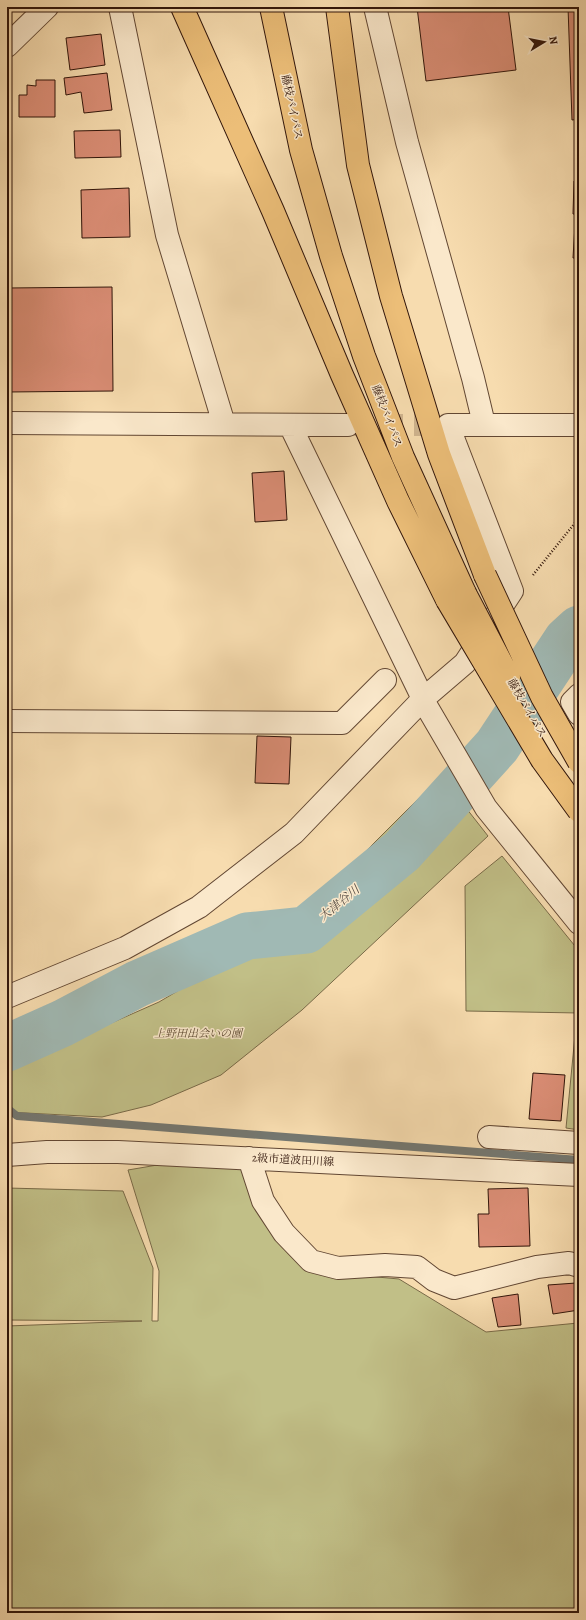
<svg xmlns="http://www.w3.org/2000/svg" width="586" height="1620" viewBox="0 0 586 1620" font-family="Alegreya,'Noto Serif JP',serif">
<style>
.green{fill:#c1bf87;stroke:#796a48}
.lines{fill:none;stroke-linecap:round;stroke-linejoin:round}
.stream{stroke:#747770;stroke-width:8}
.river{stroke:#a0b9b4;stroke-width:47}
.building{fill:#da8d75;stroke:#31150a}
.street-tunnel{stroke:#cfb48e;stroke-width:22;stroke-dasharray:22 11;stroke-linecap:butt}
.street-casing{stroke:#624733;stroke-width:24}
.highway-casing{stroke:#31150a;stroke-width:24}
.path{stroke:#31150a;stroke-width:2.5;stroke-dasharray:1 2;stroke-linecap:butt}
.street{stroke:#fae8cb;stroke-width:22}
.highway{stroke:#ecbe78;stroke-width:22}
.highway-bridge-casing{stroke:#31150a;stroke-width:24;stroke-linecap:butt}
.highway-bridge{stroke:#ecbe78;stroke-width:22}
.labels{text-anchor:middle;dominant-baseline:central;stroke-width:3;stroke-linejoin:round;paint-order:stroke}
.street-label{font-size:11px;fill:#31150a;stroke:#fae8cb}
.park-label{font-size:11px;font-style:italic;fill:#5c4830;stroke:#fae8cb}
.water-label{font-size:12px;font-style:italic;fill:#584e46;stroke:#fae8cb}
</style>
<rect width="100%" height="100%" fill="#f7dcaf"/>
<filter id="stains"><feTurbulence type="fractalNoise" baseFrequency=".005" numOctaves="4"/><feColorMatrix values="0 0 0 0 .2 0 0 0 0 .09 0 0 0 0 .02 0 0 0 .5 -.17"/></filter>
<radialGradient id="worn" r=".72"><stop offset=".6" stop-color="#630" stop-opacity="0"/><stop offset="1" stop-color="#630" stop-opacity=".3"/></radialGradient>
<path class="green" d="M441,776L488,836L302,1010L221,1075L151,1105L102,1117L7,1112V1069L159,1002L279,931L345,872Z
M502,856L579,951V1013L466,1011L465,886Z
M576,1025H579V1130L566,1128Z
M169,1163H246L296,1259L333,1273L399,1279L486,1332L578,1323L579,1320V1613H7V1326L142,1321L7,1320V1188L123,1191L153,1268L152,1321H158L159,1271L128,1170Z"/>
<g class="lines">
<path class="stream" d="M7,1108L17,1116L579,1160"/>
<path class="river" d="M7,1048L63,1023L137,984L247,936L306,930L402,851L497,746L567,640L579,629"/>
</g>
<path class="building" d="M417,7H508L516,70L426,81Z
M568,7H579V119L572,120Z
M101,34L105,65L70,70L66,38Z
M107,73L112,110L84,113L81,92L66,95L64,78Z
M36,80H55V117H19V95H27V85L36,86Z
M577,129H579V175H577Z
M120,130L121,157L75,158L74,131Z
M574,181H579V214H573Z
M129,188L130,237L82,238L81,190Z
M575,225H579V258H573Z
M112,287L113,391L7,392V288Z
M284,471L287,520L255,522L252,473Z
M257,736L291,737L289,784L255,783Z
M533,1073L565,1075L561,1121L529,1119Z
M528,1188L530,1246L479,1247L478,1214H489L488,1189Z
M576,1283L579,1310L553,1314L548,1285Z
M518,1294L521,1325L498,1327L492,1298Z"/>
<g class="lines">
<path class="street-tunnel" d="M348,425H448"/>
<defs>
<path id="street" d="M120,7L167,235L224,424
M375,7L407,142L473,378L484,424
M7,46L47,7
M7,423L348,425
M290,425L427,707L486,808L579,923
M579,695L572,702L579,714
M7,721L342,723L385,680
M7,997L125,948L199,907L294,833L423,699L465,663L512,591L448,425H579
M489,1137L579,1143
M7,1155L47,1152H118L579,1175
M249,1158L263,1201L284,1233L311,1261L338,1268L385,1265L417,1267L434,1280L454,1288L537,1267L569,1263L579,1266"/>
<path id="highway" d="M182,7L273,211L342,375L398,501L447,600
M271,7L301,150L331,256L364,356L403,457L465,593
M337,7L358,165L391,296L439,454L485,575"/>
</defs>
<use href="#street" class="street-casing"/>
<use href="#highway" class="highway-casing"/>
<path class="path" d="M533,575L579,518"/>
<use href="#street" class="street"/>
<use href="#highway" class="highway"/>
<defs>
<path id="highway-bridge" d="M485,575L542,697L579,762
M465,593L509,677
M447,600L542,760L579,811"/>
</defs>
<use href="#highway-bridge" class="highway-bridge-casing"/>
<use href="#highway-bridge" class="highway-bridge"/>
</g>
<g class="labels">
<g class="street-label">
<text transform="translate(292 107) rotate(78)">藤枝バイパス</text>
<text transform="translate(387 416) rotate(69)">藤枝バイパス</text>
<text transform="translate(527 708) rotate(60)">藤枝バイパス</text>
<text transform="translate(293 1160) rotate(3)">2級市道波田川線</text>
</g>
<g class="park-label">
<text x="198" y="1033">上野田出会いの園</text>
</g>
<g class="water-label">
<text transform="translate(339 903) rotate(-39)">大津谷川</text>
</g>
</g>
<rect width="586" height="1620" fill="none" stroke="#f7dcaf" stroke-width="24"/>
<rect x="8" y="8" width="570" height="1604" fill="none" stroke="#31150a" stroke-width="2"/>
<rect x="12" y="12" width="562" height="1596" fill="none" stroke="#31150a"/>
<g transform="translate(544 42) rotate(80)" stroke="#fae8cb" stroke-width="3" paint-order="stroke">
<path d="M0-3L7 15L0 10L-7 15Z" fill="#31150a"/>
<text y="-6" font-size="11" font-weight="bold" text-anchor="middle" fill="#31150a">N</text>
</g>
<rect width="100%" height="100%" filter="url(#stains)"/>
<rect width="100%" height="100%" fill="url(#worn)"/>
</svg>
